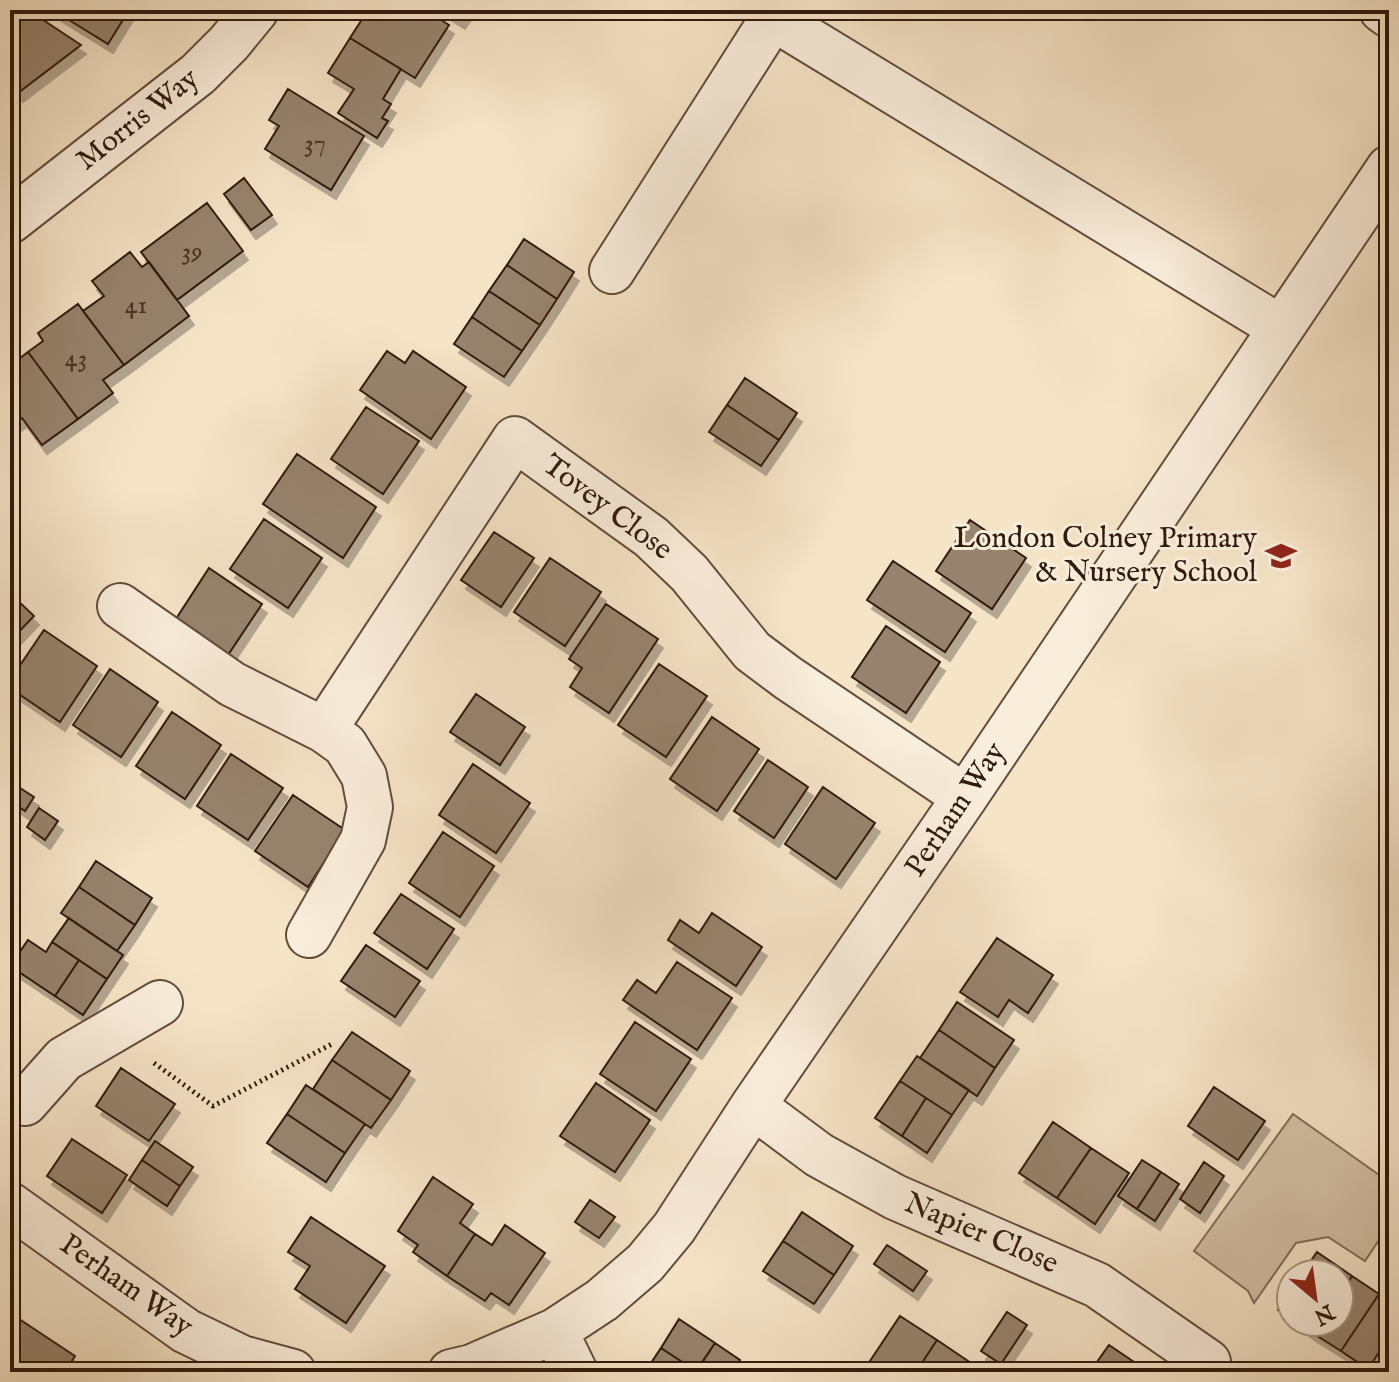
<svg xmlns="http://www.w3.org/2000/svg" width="1399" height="1382" viewBox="0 0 1399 1382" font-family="'IM FELL English',serif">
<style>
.green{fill:#d4c2a7;stroke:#826e5a;stroke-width:2}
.building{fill:#97836d;stroke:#301a0c;stroke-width:2;filter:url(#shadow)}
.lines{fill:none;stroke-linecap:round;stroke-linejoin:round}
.minor-casing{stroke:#624c3b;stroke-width:48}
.path{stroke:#301a0c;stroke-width:5;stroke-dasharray:2 4;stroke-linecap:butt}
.minor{stroke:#f9eddb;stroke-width:44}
.labels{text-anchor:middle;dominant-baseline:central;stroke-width:6;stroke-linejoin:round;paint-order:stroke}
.number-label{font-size:26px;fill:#4a3424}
.street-label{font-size:30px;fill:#301a0c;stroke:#f9eddb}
.poi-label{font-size:30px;fill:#301a0c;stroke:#f9eddb;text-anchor:end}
</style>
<defs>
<filter id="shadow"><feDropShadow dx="5" dy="9" stdDeviation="0" flood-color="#0004"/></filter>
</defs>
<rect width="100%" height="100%" fill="#f6e4c7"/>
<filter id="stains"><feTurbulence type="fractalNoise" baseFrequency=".0025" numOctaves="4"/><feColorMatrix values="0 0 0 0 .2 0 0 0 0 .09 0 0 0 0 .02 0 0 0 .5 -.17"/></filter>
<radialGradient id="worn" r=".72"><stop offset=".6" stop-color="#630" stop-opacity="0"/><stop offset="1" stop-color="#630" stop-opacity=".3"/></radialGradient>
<path class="green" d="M1293,1114L1389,1182V1225L1365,1261L1328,1237L1296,1243L1254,1303L1248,1291L1194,1251Z"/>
<path class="building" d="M10,10H28L81,45L18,93L10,82Z
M53,10H129L108,44Z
M368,10H425L449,25L415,78L350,38Z
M444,10H467L460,20Z
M350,38L401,69L383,99L391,104L382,118L388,121L377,138L338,113L354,89L328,73Z
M288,89L364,136L331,190L265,149L279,126L269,120Z
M244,178L272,215L251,230L224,194Z
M207,203L243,251L177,300L141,252Z
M524,239L574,272L557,299L507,265Z
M130,252L142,267L149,262L189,316L124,365L83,311L104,296L92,281Z
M507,265L557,299L540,325L489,291Z
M489,291L540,325L522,351L472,317Z
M78,304L124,365L103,380L113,393L78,419L28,352L43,341L38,333Z
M472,317L522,351L504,377L454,344Z
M387,351L405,363L413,351L466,387L431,439L360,390Z
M28,352L78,419L42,445L22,418L10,426V366Z
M745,378L797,413L779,440L727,405Z
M727,405L779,440L761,466L709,432Z
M366,407L419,441L383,494L331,459Z
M297,454L376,507L343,558L263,504Z
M264,519L322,558L288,608L230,569Z
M970,520L1026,558L992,609L936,571Z
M494,532L534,558L501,607L461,580Z
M550,558L601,592L565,646L514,612Z
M893,561L971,613L945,652L867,600Z
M209,568L262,604L226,658L174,622Z
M15,598L34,616L12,639L10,637V602Z
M606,604L658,639L609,713L570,687L582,668L569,659Z
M886,626L940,662L906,713L852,677Z
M44,630L97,666L60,722L10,688V680Z
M659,664L707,696L666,757L618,725Z
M110,669L158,702L121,757L73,725Z
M476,694L525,727L500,765L450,732Z
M172,712L221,745L185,799L136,766Z
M712,717L759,749L717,811L670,779Z
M231,754L283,788L248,840L197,806Z
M768,760L808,787L774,838L734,811Z
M473,764L530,803L496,853L439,815Z
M17,786L34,797L25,811L10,801V796Z
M823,787L875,823L836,879L785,844Z
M293,795L345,830L308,887L255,851Z
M39,808L58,821L45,840L27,827Z
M443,832L494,866L460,917L409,883Z
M96,861L152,898L135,925L79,887Z
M79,887L135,925L117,951L61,913Z
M401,894L454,929L427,969L374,933Z
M712,913L762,947L736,986L668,940L680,920L699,933Z
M69,918L123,955L107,979L52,942Z
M997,938L1053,975L1028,1013L1009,1000L998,1017L960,992Z
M28,940L46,952L52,942L79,960L55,996L10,966Z
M366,945L420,981L395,1017L341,981Z
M79,960L107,979L83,1015L55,996Z
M677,962L732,998L697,1050L623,1000L637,980L656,993Z
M957,1002L1014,1040L995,1068L939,1030Z
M635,1022L691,1059L656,1111L600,1074Z
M939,1030L995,1068L977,1096L920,1058Z
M352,1032L410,1071L391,1100L332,1060Z
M917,1056L969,1090L952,1115L900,1081Z
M332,1060L391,1100L371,1128L313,1089Z
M121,1068L175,1104L149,1141L96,1106Z
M900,1081L926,1098L902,1136L875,1118Z
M596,1083L650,1120L615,1172L560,1136Z
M306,1085L365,1124L345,1153L287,1114Z
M1214,1087L1265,1121L1238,1160L1188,1126Z
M926,1098L952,1115L927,1153L902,1136Z
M287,1114L345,1153L326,1182L267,1143Z
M1053,1122L1091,1148L1057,1198L1019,1173Z
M72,1139L127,1175L102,1213L47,1176Z
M155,1141L193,1167L180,1186L142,1160Z
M1091,1148L1129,1173L1095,1224L1057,1198Z
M142,1160L180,1186L167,1206L129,1180Z
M1142,1160L1161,1172L1137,1209L1118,1196Z
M1204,1162L1224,1176L1200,1213L1180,1199Z
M1161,1172L1179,1184L1155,1221L1137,1209Z
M433,1177L473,1204L460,1223L475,1234L447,1276L413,1252L418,1245L398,1231Z
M590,1200L615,1217L599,1238L575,1222Z
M802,1212L853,1246L834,1275L783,1241Z
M311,1217L385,1266L346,1323L295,1289L310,1266L288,1252Z
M505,1225L545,1253L509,1305L491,1293L485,1301L447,1276L475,1234L492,1245Z
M783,1241L834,1275L814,1304L763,1271Z
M887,1245L927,1271L913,1291L874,1264Z
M1317,1252L1352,1276L1339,1297V1274H1302Z
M1352,1276L1379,1294L1341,1351L1314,1334L1322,1322H1339V1297Z
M1291,1290V1318L1278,1310Z
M1379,1294L1389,1300V1337L1368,1369L1341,1351Z
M1007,1312L1027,1325L1001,1364L981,1351Z
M10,1313L75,1356L65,1372H12L10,1370Z
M900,1316L937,1340L916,1372H874L866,1367Z
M679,1319L715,1343L696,1371L661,1348Z
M1297,1322H1322L1314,1334Z
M937,1340L974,1365L970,1372H916Z
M715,1343L740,1360L732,1372H696Z
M1109,1345L1137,1364L1131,1372H1090Z
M661,1348L696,1371V1372H645Z"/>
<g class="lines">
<defs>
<path id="minor" d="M1382,10L1389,15
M773,18L1281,328
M10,221L198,74L229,43L256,10
M612,271L778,10
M120,606L232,684L324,730L345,745L364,776L370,807L363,840L309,935
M324,730L515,439L651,537L689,573L752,651L788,678L965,797
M25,1103L64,1059L160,1003
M753,1106L819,1155L895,1197L1097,1285L1208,1362
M10,1205L186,1331L242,1358L293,1372
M555,1331L575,1372
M451,1372L472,1367L555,1331L602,1300L645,1263L674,1228L753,1106L965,797L1389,168"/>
</defs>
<use href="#minor" class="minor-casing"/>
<path class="path" d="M154,1063L213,1106L332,1044"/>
<use href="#minor" class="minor"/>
</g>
<defs>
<symbol id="school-bare" viewBox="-9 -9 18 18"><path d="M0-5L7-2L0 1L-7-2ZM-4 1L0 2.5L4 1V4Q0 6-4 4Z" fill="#8f2418" stroke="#f9eddb" stroke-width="2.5" paint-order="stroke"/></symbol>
</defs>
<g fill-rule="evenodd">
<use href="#school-bare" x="1259" y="534" width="44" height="44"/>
</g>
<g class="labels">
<g class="number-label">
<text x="315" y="143">37</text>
<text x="192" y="251">39</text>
<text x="136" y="305">41</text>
<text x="76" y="358">43</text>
</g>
<g class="street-label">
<text transform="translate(138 120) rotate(-38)">Morris Way</text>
<text transform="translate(607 508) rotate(37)">Tovey Close</text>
<text transform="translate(956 810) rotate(-56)">Perham Way</text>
<text transform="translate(981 1234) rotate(23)">Napier Close</text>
<text transform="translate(126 1286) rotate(35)">Perham Way</text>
</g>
<g class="poi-label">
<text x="1257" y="539">London Colney Primary<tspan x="1257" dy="34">&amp; Nursery School</tspan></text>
</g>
</g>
<rect width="1399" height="1382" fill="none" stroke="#f6e4c7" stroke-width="40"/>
<rect x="12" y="12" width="1375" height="1358" fill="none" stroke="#301a0c" stroke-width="4"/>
<rect x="20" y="20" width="1359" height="1342" fill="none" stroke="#301a0c" stroke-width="2"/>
<g transform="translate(1315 1298) rotate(151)"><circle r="38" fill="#f9eddb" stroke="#a99988" stroke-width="2"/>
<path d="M0-6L14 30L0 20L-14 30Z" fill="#8f2418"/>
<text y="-12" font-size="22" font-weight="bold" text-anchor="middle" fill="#301a0c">N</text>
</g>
<rect width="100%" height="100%" filter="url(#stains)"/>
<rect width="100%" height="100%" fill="url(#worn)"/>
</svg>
